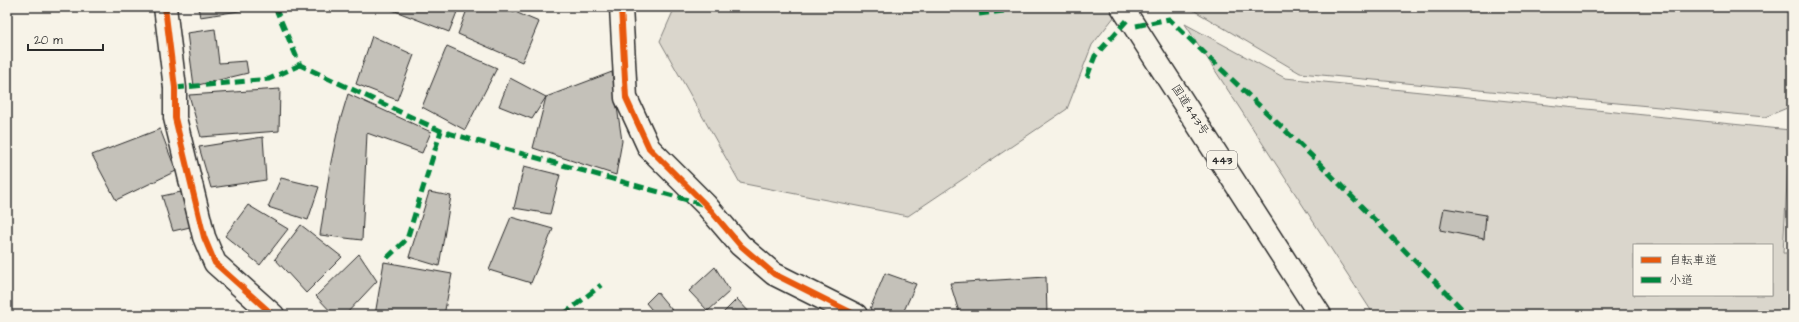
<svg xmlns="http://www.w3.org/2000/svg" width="1799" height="322" viewBox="0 0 1799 322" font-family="'Architects Daughter','Klee One',sans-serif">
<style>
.green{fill:#dad6cc;stroke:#82807c;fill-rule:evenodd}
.building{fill:#c4c1b9;stroke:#2b2b2b}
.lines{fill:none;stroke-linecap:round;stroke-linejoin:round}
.street-casing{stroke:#2b2b2b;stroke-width:25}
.highway-casing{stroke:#2b2b2b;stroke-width:25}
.street{stroke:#f7f3e8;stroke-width:22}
.highway{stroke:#f7f3e8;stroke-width:22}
.quiet{stroke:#00873e;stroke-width:5;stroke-dasharray:10 5;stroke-linecap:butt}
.cycleway-casing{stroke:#f7f3e8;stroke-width:8}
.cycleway{stroke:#e8590c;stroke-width:6}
.labels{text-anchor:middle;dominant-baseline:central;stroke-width:3;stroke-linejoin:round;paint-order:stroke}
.shield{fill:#f7f3e8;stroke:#686764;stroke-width:1}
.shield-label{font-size:11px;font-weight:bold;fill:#2b2b2b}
.street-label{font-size:12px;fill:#2b2b2b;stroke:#f7f3e8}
</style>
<rect width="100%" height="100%" fill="#f7f3e8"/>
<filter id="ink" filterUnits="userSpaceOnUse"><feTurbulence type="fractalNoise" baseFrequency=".025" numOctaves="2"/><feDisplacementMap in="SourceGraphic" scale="8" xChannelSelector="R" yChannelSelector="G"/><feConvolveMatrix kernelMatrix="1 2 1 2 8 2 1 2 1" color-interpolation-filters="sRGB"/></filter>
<g filter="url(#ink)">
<path class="green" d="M675,7H1122L1092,45L1067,109L908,216L740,183L660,41Z
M1188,7H1792V106L1765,117L1300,73Z
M1185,24L1285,78L1790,130L1783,253H1792V315H1374ZM1634,245H1772V295H1634Z"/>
<path class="building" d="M198,7H259V8L200,17Z
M391,7H459L449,32L390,9Z
M468,7H503L539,22L522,62L458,34Z
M215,29L219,63L246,61L248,73L194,86L187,33Z
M372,36L414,55L397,100L356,84Z
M447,46L497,68L465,130L422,107Z
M612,72L622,141L616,175L533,148L546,97Z
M510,78L546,97L532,119L499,106Z
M280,89L279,131L201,137L189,95Z
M348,94L431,132L422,153L367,133L362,240L320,235L331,162L339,124Z
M160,129L176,171L116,200L92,155Z
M263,137L266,180L211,188L199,147Z
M524,166L560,175L550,214L514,208Z
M281,178L319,187L308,220L268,207Z
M181,192L190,227L173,231L162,196Z
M429,192L451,196L439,266L409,257Z
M248,205L288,229L260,265L225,236Z
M1444,208L1486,215L1484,239L1440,230Z
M511,217L553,229L531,283L489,270Z
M301,225L342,257L306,293L275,259Z
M359,254L377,281L345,315H334L316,296Z
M384,262L452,274L444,315H375Z
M715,267L730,291L708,311L689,291Z
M885,273L916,284L902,315H878L870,309Z
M1046,277L1047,315H960L950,283Z
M657,292L676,315H656L646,303Z
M737,299L752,315H721Z"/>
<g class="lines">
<defs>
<path id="street" d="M165,7L175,88V118L204,237L215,263L273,315
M621,7L626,98L649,148L706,205L740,245L774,274L856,315"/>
<path id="highway" d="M1122,7L1320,315"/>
</defs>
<use href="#street" class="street-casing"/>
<use href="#highway" class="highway-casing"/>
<use href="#street" class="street"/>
<use href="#highway" class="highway"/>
<path class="quiet" d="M275,7L300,65L441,131L702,204
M979,14L1005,11L1004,7
M1136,26L1169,19L1316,160L1468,315
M1087,77L1095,56L1130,17
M175,88L269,79L300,65
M387,258L407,239L441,131
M563,315L601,285"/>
<defs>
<path id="cycleway" d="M165,7L175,88V118L204,237L215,263L273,315
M621,7L626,98L649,148L706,205L740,245L774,274L856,315"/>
</defs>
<use href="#cycleway" class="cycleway-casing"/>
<use href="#cycleway" class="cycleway"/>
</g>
</g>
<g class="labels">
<rect class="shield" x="1207" y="151" width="30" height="18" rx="3"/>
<g class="shield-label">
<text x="1222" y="160">443</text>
</g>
<g class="street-label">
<text transform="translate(1190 110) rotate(57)">国道443号</text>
</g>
</g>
<rect width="1799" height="322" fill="none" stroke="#f7f3e8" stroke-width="24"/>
<rect x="12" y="12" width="1775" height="298" fill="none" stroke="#2b2b2b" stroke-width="1.5" filter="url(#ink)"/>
<rect x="1633" y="244" width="140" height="52" fill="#f7f3e8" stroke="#a5a39c"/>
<rect x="1641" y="257" width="20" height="6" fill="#e8590c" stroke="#a5a39c"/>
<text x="1669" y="264" font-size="12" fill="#2b2b2b">自転車道</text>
<rect x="1641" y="277" width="20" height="6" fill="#00873e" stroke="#a5a39c"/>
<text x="1669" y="284" font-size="12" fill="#2b2b2b">小道</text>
<path d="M28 44v6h75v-6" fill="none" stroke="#2b2b2b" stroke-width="2"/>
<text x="34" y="44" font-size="12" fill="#2b2b2b" stroke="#f7f3e8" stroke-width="3" paint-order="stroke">20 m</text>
</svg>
